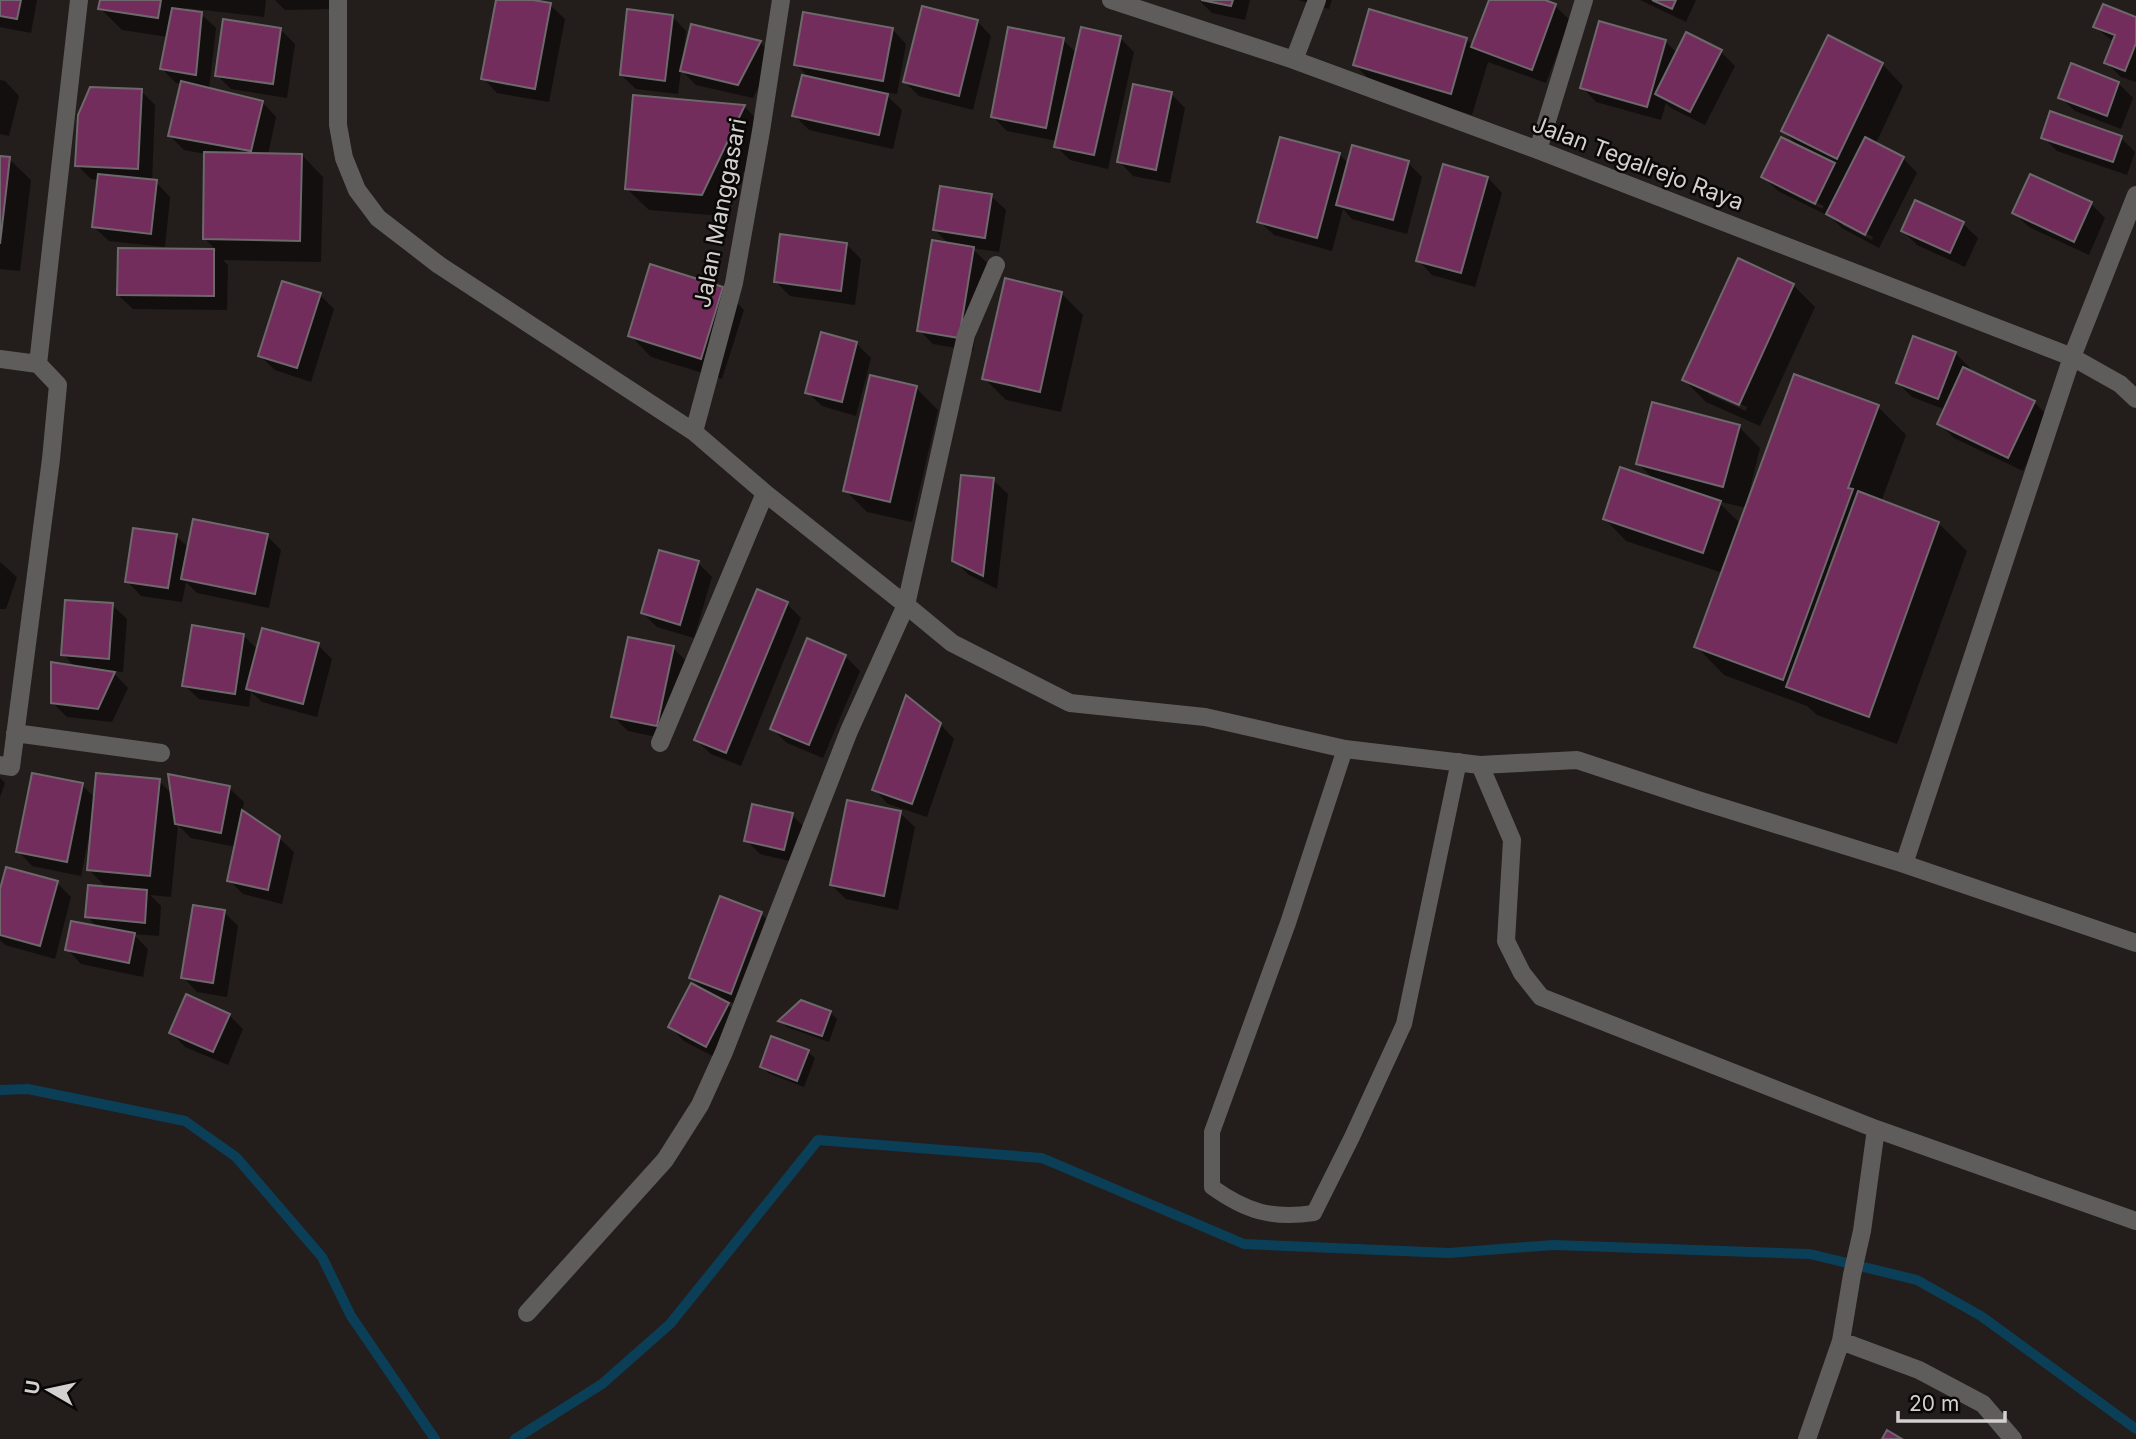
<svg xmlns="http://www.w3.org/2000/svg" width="2136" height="1439" viewBox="0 0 2136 1439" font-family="Inter,sans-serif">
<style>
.shadow{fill:#0007;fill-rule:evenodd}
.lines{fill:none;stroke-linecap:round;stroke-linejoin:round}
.stream{stroke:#0b3f58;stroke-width:10}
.building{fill:#722d5d;stroke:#6e686c;stroke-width:2}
.service{stroke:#5f5d5b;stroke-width:16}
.minor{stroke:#5f5d5b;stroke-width:18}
.labels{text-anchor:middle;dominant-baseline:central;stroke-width:5;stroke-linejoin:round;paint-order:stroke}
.street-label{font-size:23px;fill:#d4d0cf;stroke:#0a0807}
</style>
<rect width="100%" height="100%" fill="#231d1b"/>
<path class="shadow" d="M0,0H37L31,33L0,27Z
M102,0H266L264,17L186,8L185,11L201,14L216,28L209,90L262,102L276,117L268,155H302L323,177L321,262L223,260L228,265L227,310L133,309L118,295L119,250L217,251L205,239L206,154L184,150L170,136L182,84L176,83L162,69L168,37L122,30L100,8Z
M275,0H330L331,9L285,10Z
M497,0H523L550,5L565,19L549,102L497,93L483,78Z
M1199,0H1250L1245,20L1212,13Z
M1298,0H1332L1329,9Z
M1490,0H1540L1555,6L1570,20L1546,83L1488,62L1472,115L1376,86L1354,64L1370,11L1467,40L1473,46Z
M1640,0H1696L1686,22Z
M672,16L686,31L684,50L760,42L774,56L753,98L696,85L681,70L678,94L636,89L621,75Z
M2136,19V82L2121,77L2106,62L2114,42L2095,27Z
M977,21L991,36L973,110L919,96L905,82Z
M280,29L295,44L287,98L231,89L217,75Z
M892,29L906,44L897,94L883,92L902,110L893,149L809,130L794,115L809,78L796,64Z
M1120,38L1134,52L1108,169L1070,160L1056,146L1057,141L1007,131L992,116L1063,40L1077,54Z
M1665,41L1677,53L1721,52L1735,66L1705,125L1671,108L1666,103L1661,120L1596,102L1582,87Z
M1882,64L1903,86L1876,143L1903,158L1917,173L1879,248L1842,228L1831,217L1778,191L1763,177L1799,147L1783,131ZM1778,183L1824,206L1822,209L1778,187ZM1842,221L1873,237L1872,240L1842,225Z
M0,80L5,81L19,96L9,136L0,134Z
M2118,83L2133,98L2121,129L2075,111L2060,97Z
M141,91L155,105L152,182H156L170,197L165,247L109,241L94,227L99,180L91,179L77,165Z
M1171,94L1185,108L1170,183L1133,176L1119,161Z
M744,106L765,128L723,216L649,210L627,189Z
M2043,137L2121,138L2135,152L2127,175L2057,151Z
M1339,154L1349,164L1408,163L1422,177L1407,234L1352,219L1343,209L1332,251L1274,235L1259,221Z
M0,158L9,159L31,180L20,271L0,269Z
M1488,178L1502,193L1475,287L1432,275L1418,260Z
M991,196L1006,210L999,252L972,248L987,263L973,351L933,344L919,330L949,244L935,230Z
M2091,204L2105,218L2089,255L2029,227L2014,213Z
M1963,224L1978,238L1965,267L1917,245L1903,231Z
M846,244L861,259L855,305L790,296L776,282Z
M1793,285L1815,307L1760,426L1706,402L1684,380ZM1708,390L1747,407L1746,411L1708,394Z
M722,288L744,310L722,379L651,357L630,335Z
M1061,293L1083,315L1061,412L1006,400L984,378Z
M320,295L334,309L311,382L275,370L260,356Z
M856,343L871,358L856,416L822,406L807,392Z
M1955,353L1970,368L1968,371L2034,402L2048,416L2023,471L1954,438L1939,423L1946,410L1912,397L1898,383Z
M916,388L938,410L912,522L867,512L845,490Z
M1878,407L1906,435L1881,502L1938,523L1967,551L1897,744L1817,715L1807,706L1724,675L1696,646L1723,573L1626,541L1605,519L1656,481L1638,464L1739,427L1760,448L1747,501L1749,502ZM1717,501L1747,508L1741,524Z
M993,480L1008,494L997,589L969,575L954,560Z
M176,536L189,548L267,536L281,550L269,608L197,593L186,582L182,602L141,596L127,581Z
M0,562L17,577L6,609H0Z
M698,563L712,577L694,638L657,627L643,613Z
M787,604L801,618L741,766L711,754L696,740Z
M112,605L127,619L123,672L112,671L128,688L112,722L67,717L53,703L76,668L63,654Z
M243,635L258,650L318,645L332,659L317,717L262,702L251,692L249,707L199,699L184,685Z
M673,648L687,662L671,740L628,731L613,716Z
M845,656L860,671L823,758L787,743L772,729Z
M940,724L954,739L927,817L888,804L874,789Z
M0,778L5,783L0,797Z
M159,781L172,794L229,788L244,802L242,812L279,838L294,852L282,904L243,894L229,880L236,847L191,838L178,825L171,897L150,895L161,906L159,936L133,934L148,949L143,977L81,964L67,949L98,928L87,916L107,888L89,870L92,832L90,831L81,876L32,866L18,851L82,785L96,799Z
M900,813L915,827L898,910L846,899L831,885Z
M792,815L806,829L798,863L760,854L746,840Z
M57,883L71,897L55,959L5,945L0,940V895Z
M224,912L238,926L227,997L197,992L183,977Z
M761,914L776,928L746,1008L722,999L743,1019L720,1060L684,1041L670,1027L704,991L691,978Z
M830,1012L837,1019L829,1042L787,1027L781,1021Z
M229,1015L243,1029L228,1065L185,1047L171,1032Z
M808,1052L815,1058L804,1087L768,1073L762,1066Z"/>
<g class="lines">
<path class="stream" d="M0,1090L28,1089L185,1121L236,1157L322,1257L351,1316L435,1439
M515,1439L602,1384L670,1324L818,1140L1042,1158L1244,1244L1449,1253L1553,1245L1810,1254L1917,1280L1981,1316L2136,1429"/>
</g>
<path class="building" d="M0,0H21L17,19L0,16Z
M100,0H161L158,18L98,9Z
M496,0H533L551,3L535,89L481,79Z
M1201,0H1233L1231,6Z
M1489,0H1545L1556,4L1532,70L1471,47Z
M1652,0H1676L1672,9Z
M2103,4L2136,17V43L2125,71L2104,63L2115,35L2093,27Z
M922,6L978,20L959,96L903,82Z
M172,8L202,12L196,75L160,69Z
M627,9L673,15L665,81L620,75Z
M1369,9L1467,38L1451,94L1353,65Z
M803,12L893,28L883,81L794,65Z
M223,19L281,28L273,84L215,76Z
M1599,21L1666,40L1647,107L1580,88Z
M691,24L761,41L738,85L680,71Z
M1008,27L1064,38L1046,128L991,117Z
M1081,27L1121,36L1094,155L1054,147Z
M1686,32L1722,50L1690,112L1655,94Z
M1828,35L1883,63L1837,159L1781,131Z
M2071,63L2119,82L2107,116L2058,98Z
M802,75L888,94L879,135L792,116Z
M181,81L263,101L251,151L168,136Z
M1133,84L1172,92L1156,170L1117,162Z
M90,87L142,89L138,169L75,166L78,115Z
M633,95L745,105L702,195L625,189Z
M2050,111L2122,136L2113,162L2041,138Z
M1280,137L1340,153L1317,238L1257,222Z
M1781,137L1835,163L1815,204L1761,177Z
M1865,137L1904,157L1865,235L1826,214Z
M1352,145L1409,161L1393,220L1336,205Z
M204,152L302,154L300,241L203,239Z
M0,156L10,157L0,244Z
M1443,164L1488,177L1461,273L1416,261Z
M98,174L157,180L151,234L92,227Z
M2030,174L2092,202L2074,242L2012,213Z
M940,186L992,194L985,238L933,230Z
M1915,200L1964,222L1950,253L1901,231Z
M780,234L847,243L841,291L774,282Z
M932,240L974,247L959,338L917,331Z
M118,248L214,249V296L117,295Z
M1738,258L1794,284L1739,405L1682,380Z
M650,264L723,287L701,359L628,336Z
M1005,278L1062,292L1040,392L982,379Z
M282,281L321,293L297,368L258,356Z
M821,332L857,342L842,402L805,393Z
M1913,336L1956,352L1938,399L1896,383Z
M1963,367L2035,401L2008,458L1937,424Z
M1794,374L1879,405L1848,488L1853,489L1783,680L1694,647Z
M870,375L917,386L890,502L843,491Z
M1652,402L1740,425L1723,487L1636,464Z
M1620,467L1721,501L1703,553L1603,519Z
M961,475L994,478L983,576L952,561Z
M1858,491L1939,522L1869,717L1786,687Z
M193,519L268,534L255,594L181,579Z
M133,528L177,534L168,588L125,582Z
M659,550L699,561L680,625L641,613Z
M757,589L788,602L726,753L694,740Z
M65,600L113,603L109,659L61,655Z
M192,625L244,634L235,694L182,686Z
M262,628L319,643L303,704L246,689Z
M628,637L674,646L657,726L611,717Z
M807,638L846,655L809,745L770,729Z
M51,662L115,672L98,709L51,703Z
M906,695L941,723L912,804L872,790Z
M32,773L83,783L67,862L16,852Z
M96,773L160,779L150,876L87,870Z
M168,774L230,786L221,833L175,824Z
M847,800L901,811L884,896L830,885Z
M752,804L793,813L784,850L744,841Z
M242,810L280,836L268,890L227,881Z
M6,867L58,881L40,946L0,935V889Z
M88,885L147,890L145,923L85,917Z
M720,896L762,912L731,994L689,978Z
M193,905L225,910L213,983L181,978Z
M71,921L135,933L129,963L65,950Z
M691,983L729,1003L706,1047L668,1027Z
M186,994L230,1014L213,1052L169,1033Z
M801,1000L831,1011L822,1036L778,1021Z
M771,1036L809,1050L797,1081L760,1067Z
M1887,1430L1902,1439H1882Z"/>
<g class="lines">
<path class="service" d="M1345,749L1288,923L1212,1132V1187C1247,1212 1272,1219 1314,1213L1352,1137L1404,1024L1459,761"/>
<path class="minor" d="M338,0V125L344,158L357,190L378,218L439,265L694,432L765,493L906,605L849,731L724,1052L700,1105L665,1160L527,1313
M1111,0L1294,60L1538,150L2072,357L2120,384L2136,399
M1294,60L1317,0
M1538,150L1584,0
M996,265L966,335L906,605L952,643L1070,703L1205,717L1345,749L1480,765L1512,840L1506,941L1522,973L1541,997L1876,1129L2136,1221
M0,359L38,364L79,0
M694,432L734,283L761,131L781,0
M15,733L161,753
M660,743L765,493
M0,765L11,767L51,459L58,385L38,364
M1480,765L1577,760L1698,800L1904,864L2136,943
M1904,864L2072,357L2136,195
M1841,1341L1919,1370L1983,1404L2013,1439
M1807,1439L1841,1341L1852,1275L1862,1231L1876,1129"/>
</g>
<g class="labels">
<g class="street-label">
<text transform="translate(1638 163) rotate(21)">Jalan Tegalrejo Raya</text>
<text transform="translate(720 213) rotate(-79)">Jalan Manggasari</text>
</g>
</g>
<g transform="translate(49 1390) rotate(279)" stroke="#0a0807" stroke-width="5" paint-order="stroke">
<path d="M0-5L12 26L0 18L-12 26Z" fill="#d4d0cf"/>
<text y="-10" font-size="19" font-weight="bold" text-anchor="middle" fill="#d4d0cf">U</text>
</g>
<path d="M1898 1411v10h107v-10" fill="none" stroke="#d4d0cf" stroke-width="3.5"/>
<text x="1909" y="1411" font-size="21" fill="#d4d0cf" stroke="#0a0807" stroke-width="5" paint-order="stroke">20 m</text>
</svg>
